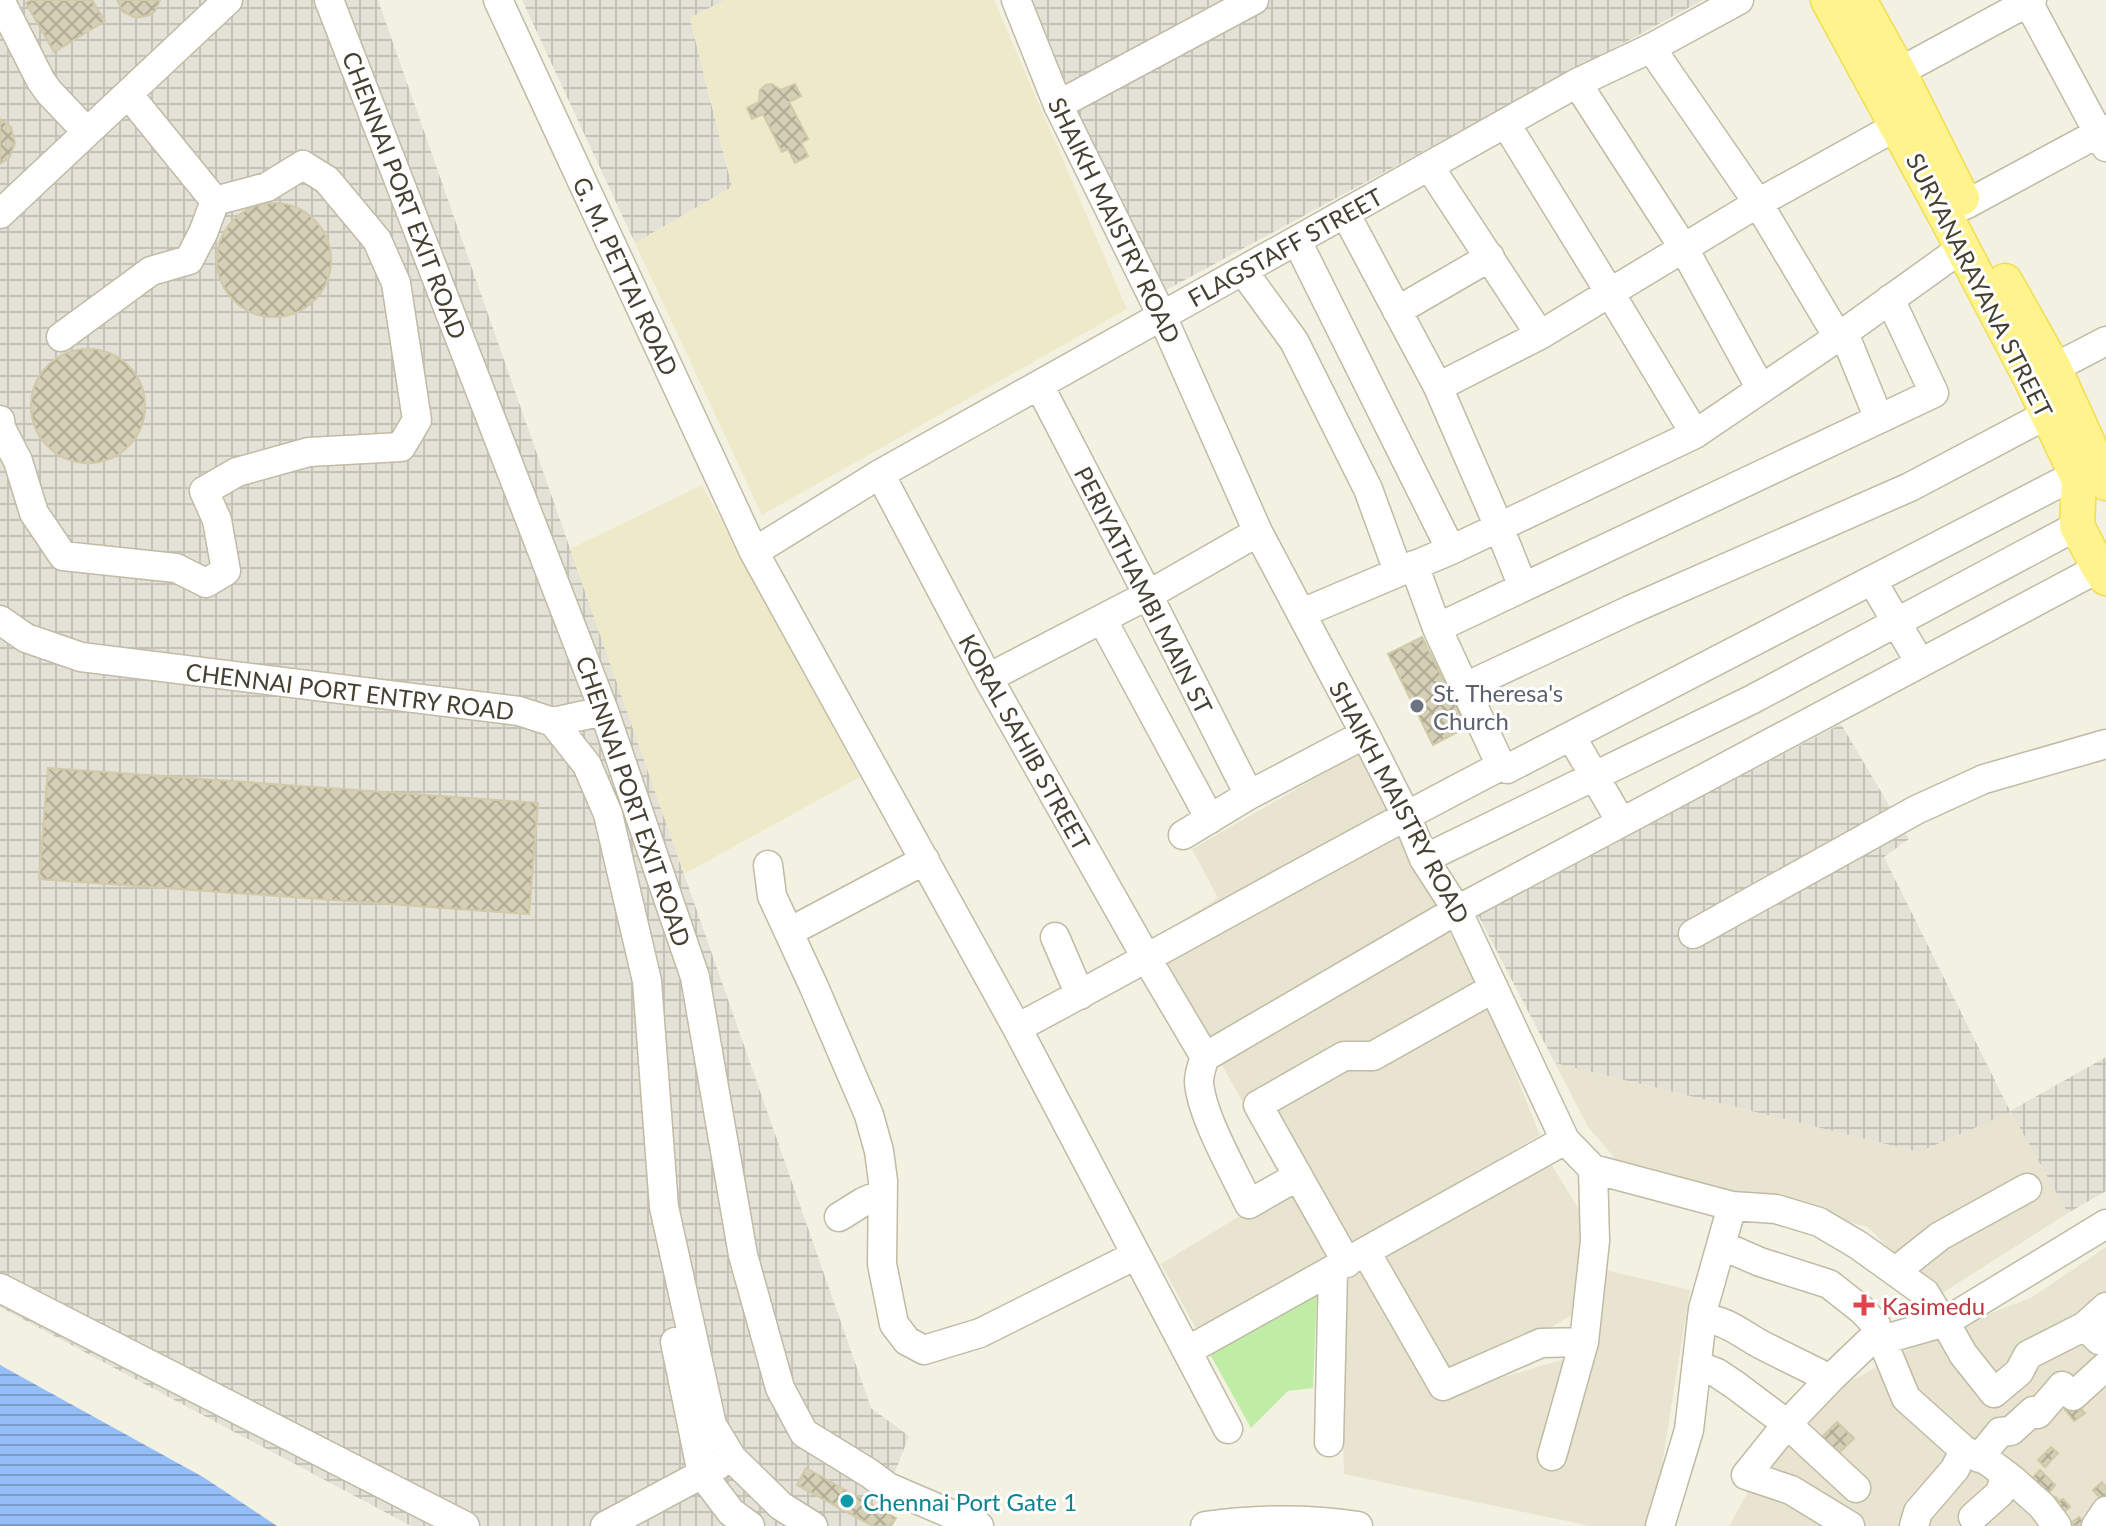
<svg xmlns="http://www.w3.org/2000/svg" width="2106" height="1526" viewBox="0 0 2106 1526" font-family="Lato,sans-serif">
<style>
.residential{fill:#e8e4cf}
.industrial{fill:url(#industrial-grid)}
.education{fill:#eeeac9}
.green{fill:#bfeda5}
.water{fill:url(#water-rules)}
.building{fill:url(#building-cross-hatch);stroke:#d1c9a8;stroke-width:2}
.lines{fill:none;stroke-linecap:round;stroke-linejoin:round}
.minor-casing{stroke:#bfbba4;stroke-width:31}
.major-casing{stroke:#f1de52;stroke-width:37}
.minor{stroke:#fff;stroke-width:28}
.major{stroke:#fff38e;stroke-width:34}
.worship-dot{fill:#6b7280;stroke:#fff;stroke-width:3}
.health-dot{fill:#e0444e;stroke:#fff;stroke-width:3}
.culture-dot{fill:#0f9aa8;stroke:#fff;stroke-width:3}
.labels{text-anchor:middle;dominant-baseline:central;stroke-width:6;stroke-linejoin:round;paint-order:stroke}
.street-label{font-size:24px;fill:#454132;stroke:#fff}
.worship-label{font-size:24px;fill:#5b616d;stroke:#fff;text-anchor:start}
.health-label{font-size:24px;fill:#be3a42;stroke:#fff;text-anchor:start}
.culture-label{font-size:24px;fill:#0d838f;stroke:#fff;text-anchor:start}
</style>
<defs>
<pattern id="industrial-grid" width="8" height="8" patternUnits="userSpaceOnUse" patternTransform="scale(2)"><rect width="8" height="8" fill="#e4e1d7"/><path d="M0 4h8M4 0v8" fill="none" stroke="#c5c2b9"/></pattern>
<pattern id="water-rules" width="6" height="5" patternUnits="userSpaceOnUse" patternTransform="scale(2)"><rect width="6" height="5" fill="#95bef8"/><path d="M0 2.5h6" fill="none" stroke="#7b9cc9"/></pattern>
<pattern id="building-cross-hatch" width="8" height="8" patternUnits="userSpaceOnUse" patternTransform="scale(2)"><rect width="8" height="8" fill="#d5cfb6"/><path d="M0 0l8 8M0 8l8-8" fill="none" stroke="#afaa95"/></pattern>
</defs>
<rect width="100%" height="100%" fill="#f3f1e1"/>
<path class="residential" d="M1361,752L1495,1023L1540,1135L1198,1332L1161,1264L1289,1186L1153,940L1218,898L1192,849Z
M1555,1063L1919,1152L2011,1111L2068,1213L1936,1297L1868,1227L1621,1165L1588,1127Z
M1548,1159L1585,1219L1572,1315L1455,1383L1378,1258Z
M2106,1247V1526H1729L1763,1465L1849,1382L1943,1331L2031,1298Z
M1597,1268L1690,1290L1652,1526H1590L1344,1474L1339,1283L1364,1272L1439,1396L1589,1352Z"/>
<path class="industrial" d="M0,0H378L871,1408L909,1436L874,1526H411L0,1307Z
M522,0H725L690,18L732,187L635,243Z
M1031,0H1703L1155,296Z
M1841,724L1909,839L1884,857L2010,1111L2106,1057V1191L2068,1213L2011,1112L1919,1152L1555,1063L1477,913Z"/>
<path class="education" d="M725,0H994L1127,309L762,515L635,243L732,187L690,18Z
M702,485L860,777L684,874L570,549Z"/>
<path class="green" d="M1317,1292L1313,1388L1288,1391L1251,1428L1210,1354Z"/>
<path class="water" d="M0,1365L203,1477L277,1526H0Z"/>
<path class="building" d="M31,0H92L105,21L54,52L26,3Z
M117,0H160L155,11L150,15L136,18L123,12Z
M772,84L781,90L795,84L801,96L789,102L808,139L801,143L808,156L795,163L788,149L782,152L763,114L752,119L747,108L759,102L760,90L766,85Z
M0,119L11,127L15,143L9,158L0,164Z
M217 260a57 57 0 1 1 114 0a57 57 0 1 1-114 0Z
M31 406a57 57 0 1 1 114 0a57 57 0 1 1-114 0Z
M1422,637L1467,727L1433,745L1388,654Z
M48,768L538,803L529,914L39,879Z
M2075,1402L2085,1413L2074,1421L2065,1410Z
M1837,1422L1854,1438L1838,1454L1821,1438Z
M2051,1447L2058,1453L2045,1467L2038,1460Z
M806,1468L896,1518L891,1526H873L797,1485Z
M2040,1470L2055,1485L2042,1502L2026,1485Z
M2102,1482L2106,1487V1505L2093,1490Z
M2056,1497L2059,1501L2063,1499L2070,1507L2054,1520L2044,1507Z
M2079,1517L2087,1526H2067Z"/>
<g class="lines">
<defs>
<path id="minor" d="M0,0L41,81L49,92L87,132
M329,0L604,711L695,977L743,1255L780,1388L804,1433L869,1473L888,1487L979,1526
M498,0L754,552L1017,1028L1228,1429
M1016,0L1058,105L1162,316L1258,532L1365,734L1406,815L1424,859L1457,910L1565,1140L1593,1169L1732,1206L1703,1309L1689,1430L1660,1526
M2028,2L2106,147
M1651,48L1758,203L1838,337
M1899,72L2032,0
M1577,83L1683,247L1761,389
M1058,105L1254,0
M1506,124L1610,293L1695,434
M1429,166L1540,335
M1965,205L2106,129
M1345,213L1438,387L1499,527L1523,587
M0,214L228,0
M1297,241L1451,550
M1243,271L1294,341L1368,489L1398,571
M1397,311L1490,257
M1844,333L1879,419
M61,337L151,271L189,260L203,233L215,201L128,94
M2054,368L2106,341
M1039,385L1148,595L1249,795
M1438,387L1540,335L1758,203L1897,126
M0,420L1,428L18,461L34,513L63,556L176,568L206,583L226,571L217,520L204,491L237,472L309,452L401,447L417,420L396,283L377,240L327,180L303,165L267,187L215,201
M880,474L988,678L1147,959L1205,1057
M754,552L880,474L1577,83L1651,48L1739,0
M1414,565L1437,628L1501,766
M1872,580L1920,663
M1302,613L1451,550L1695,434L1838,337L1962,248
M1102,619L1210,819
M0,620L26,638L81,657L519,711L553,722L587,765L608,814L647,981L664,1207L712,1425L732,1458L781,1506L813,1526
M1437,628L1934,393L1890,299
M988,678L1148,595L1258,532
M1465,687L1630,610L1910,487L2048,414
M553,722L604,711
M1571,736L1621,822
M1183,835L1249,795L1365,734
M1424,859L1751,700L2077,526
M768,865L772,896L814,987L869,1115L879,1151L883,1181L882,1264L894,1324L907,1341L924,1350L980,1333L1136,1255
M789,932L925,860
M1693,934L1916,810L1984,779L2106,744
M1055,937L1080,995
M1017,1028C1179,942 1338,850 1501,766L1507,769L2077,474
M1298,1176L1249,1204C1234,1172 1201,1115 1199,1082C1199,1073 1202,1065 1205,1057L1457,910L2099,568
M1732,1206L1776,1209L1819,1222L1858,1245L1925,1293L1942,1321
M839,1217L863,1202L882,1194
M1721,1245L1760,1262L1829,1284L1862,1310L1876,1325V1335
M1366,1252L1443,1386L1541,1343L1584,1342
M1347,1263L1258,1105L1344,1056H1373L1494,988
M1896,1271L1940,1236L2027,1188
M0,1288L465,1526
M1702,1319C1725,1319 1740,1333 1760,1344C1783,1356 1807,1367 1830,1379
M1945,1322L1963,1354L1994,1393L2019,1372L2028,1355L2085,1326L2106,1307
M2085,1326L2099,1340L2106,1336
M1882,1340L1906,1398L1964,1450L1989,1462L2013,1480L2042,1506L2057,1526
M675,1342L702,1474L731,1512L750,1526
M1187,1351L1565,1140
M1696,1370L1707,1369L1717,1373L1735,1385L1787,1424L1856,1488
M1329,1442L1333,1271
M1552,1456L1584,1342L1595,1241L1593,1169
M1979,1458L2000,1432L2011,1431L2033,1411L2038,1414L2062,1386L2073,1396L2106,1366
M1973,1517L2000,1493L2002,1486L2009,1477
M605,1526L717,1466
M1205,1526C1256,1519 1307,1518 1358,1526
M1850,1526L1791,1490L1746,1475L1787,1424L1830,1379L1876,1335L1882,1340L1945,1322L2106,1224
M1914,1526L1918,1512L1955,1469L1964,1450
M2096,1526L2106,1511"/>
<path id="major" d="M1828,0L1946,217L2031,379L2079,480L2077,526L2099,568L2106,578
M1859,0L1899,72L1962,198
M2005,281L2054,368L2106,483"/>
</defs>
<use href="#minor" class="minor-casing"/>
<use href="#major" class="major-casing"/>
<use href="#minor" class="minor"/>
<use href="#major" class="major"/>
</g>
<circle class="worship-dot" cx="1417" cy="706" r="8"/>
<path class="health-dot" d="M1860 1293h8v8h8v8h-8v8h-8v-8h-8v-8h8z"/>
<circle class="culture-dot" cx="847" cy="1501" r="8"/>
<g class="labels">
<g class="street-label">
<text transform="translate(405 195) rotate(69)">CHENNAI PORT EXIT ROAD</text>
<text transform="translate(1115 220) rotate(64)">SHAIKH MAISTRY ROAD</text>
<text transform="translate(1285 247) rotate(-29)">FLAGSTAFF STREET</text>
<text transform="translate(626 276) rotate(65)">G. M. PETTAI ROAD</text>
<text transform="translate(1980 285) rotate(63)">SURYANARAYANA STREET</text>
<text transform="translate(1144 590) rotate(63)">PERIYATHAMBI MAIN ST</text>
<text transform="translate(350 691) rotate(7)">CHENNAI PORT ENTRY ROAD</text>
<text transform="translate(1025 742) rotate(61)">KORAL SAHIB STREET</text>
<text transform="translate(634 801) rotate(71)">CHENNAI PORT EXIT ROAD</text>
<text transform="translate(1400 802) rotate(62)">SHAIKH MAISTRY ROAD</text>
</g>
<g class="worship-label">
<text x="1433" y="692">St. Theresa's<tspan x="1433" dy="28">Church</tspan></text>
</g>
<g class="health-label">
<text x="1882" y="1305">Kasimedu</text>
</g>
<g class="culture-label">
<text x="863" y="1501">Chennai Port Gate 1</text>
</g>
</g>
</svg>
